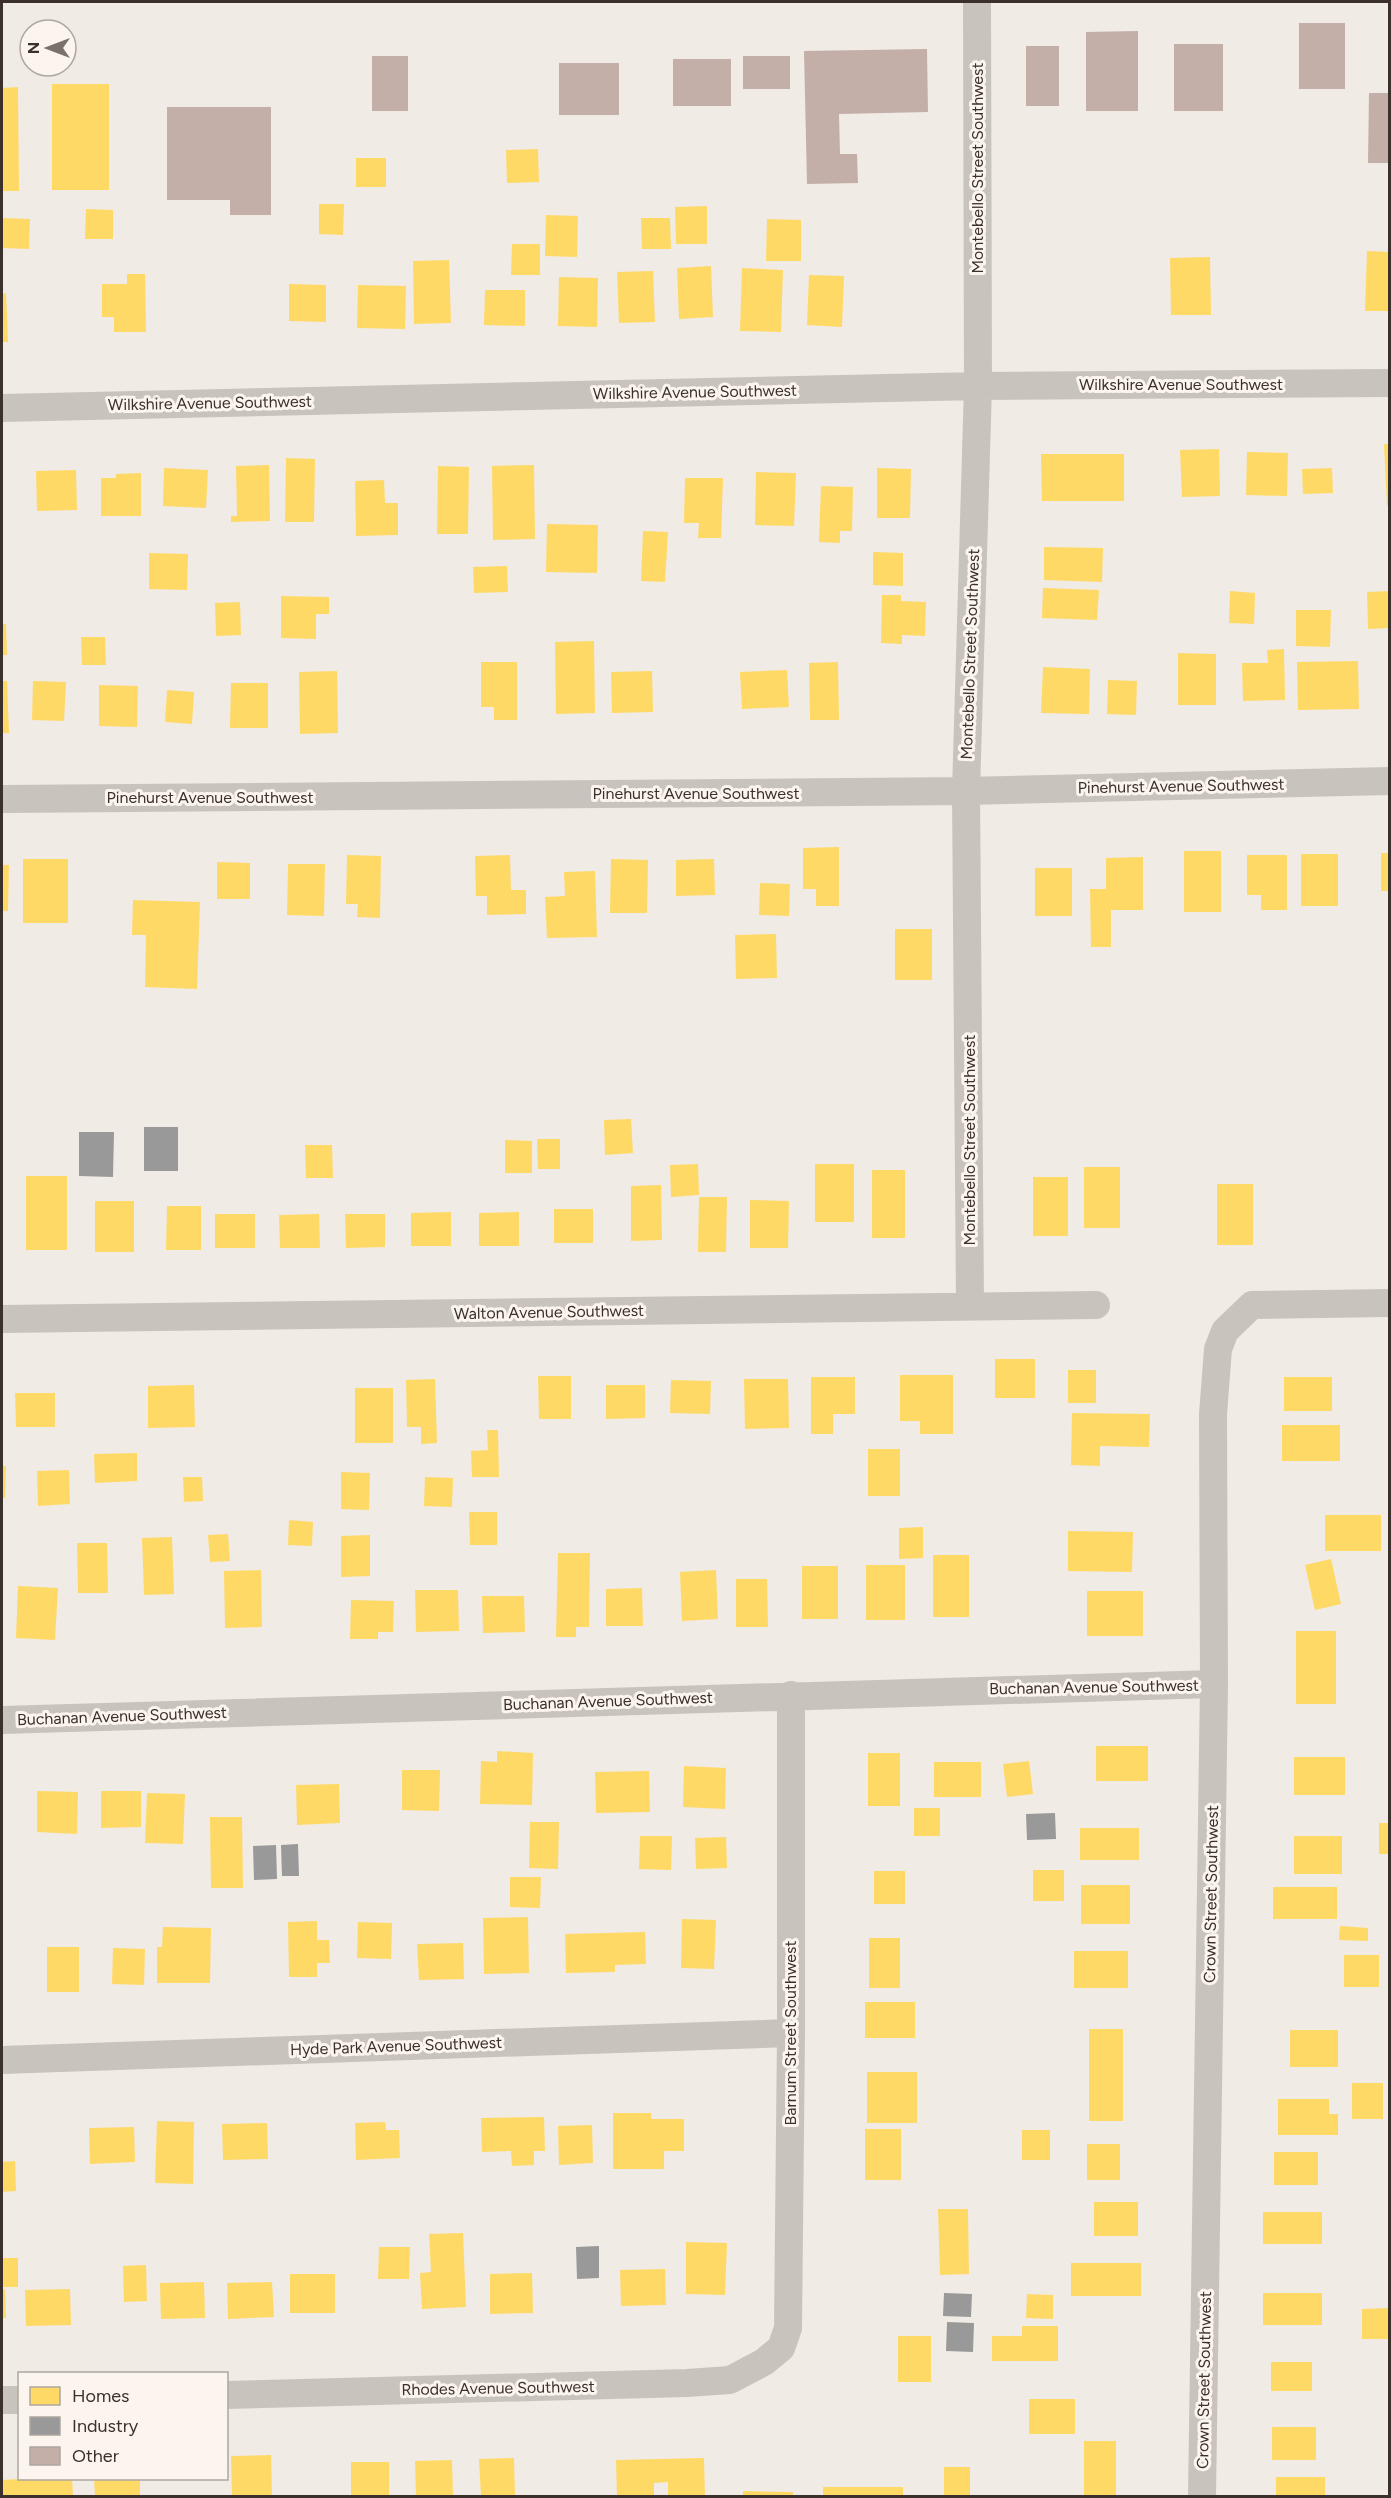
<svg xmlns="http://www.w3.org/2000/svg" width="1391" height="2498" viewBox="0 0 1391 2498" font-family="Figtree,sans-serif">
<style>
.homes{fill:#ffd966}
.industry{fill:#999}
.building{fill:#c3afa7}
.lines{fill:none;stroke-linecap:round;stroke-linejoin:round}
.minor{stroke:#c9c3be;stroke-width:28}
.labels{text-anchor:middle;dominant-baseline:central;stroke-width:6;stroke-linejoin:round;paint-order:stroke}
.street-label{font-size:16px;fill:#3b302b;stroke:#fbf5ee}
</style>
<rect width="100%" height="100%" fill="#f0ebe5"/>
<path class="homes" d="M52,84H109V190H52Z
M18,87L19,191H2V88Z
M538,149L539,182L507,183L506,150Z
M356,158H386V187H356Z
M319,204H344L343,235L319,234Z
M707,206V244H676L675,207Z
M86,209L113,210V239H85Z
M546,215L578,216L577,257L545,256Z
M2,218L30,219L29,249L2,248Z
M641,218H670L671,249H642Z
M767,219L801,220V261H766Z
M512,244H540V275H511Z
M1367,251L1390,252V311H1365Z
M1210,257L1211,315H1171L1170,258Z
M449,260L451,323L414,324L413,261Z
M711,266L713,317L679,319L677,268Z
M742,268L783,270L781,332L740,331Z
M653,271L655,322L619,323L617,272Z
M127,274H145L146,332H114V317H102V284H127Z
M809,275L844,276L842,327L807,325Z
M559,277L598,278L597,327L558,326Z
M289,284L326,285V322L289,321Z
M358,285L406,286L405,329L357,328Z
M485,290H525V326L484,325Z
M6,293L8,342H2V294Z
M1384,444H1390V506H1387Z
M1219,449L1220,496L1182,497L1180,450Z
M1247,452L1288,453L1287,496L1246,495Z
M1041,454H1124V501H1042Z
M286,458L315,459L314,522H285Z
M269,465L270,521L231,522V516H237L236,466Z
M534,465L535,539L493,540L492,466Z
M438,466L469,467L468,534H437Z
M164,468L208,470L206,508L163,506Z
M877,468L911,469L910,518H877Z
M1332,468L1333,493L1303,494L1302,469Z
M76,470L77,510L37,511L36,471Z
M756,472L796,473L794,526L755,525Z
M141,473V516H101V478H116V474Z
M685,478H723L721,538H698L699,523H684Z
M384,480L385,503H398V535L356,536L355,481Z
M821,486L853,487L852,531H840V543L819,542Z
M547,524L598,525L597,573L546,572Z
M643,531L668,532L665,582L641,581Z
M1044,547L1103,548L1102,582L1044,580Z
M873,552L903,553V586L873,585Z
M149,553L188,554L187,590L149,589Z
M507,566L508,592L474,593L473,567Z
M1043,588L1099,590L1097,620L1042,618Z
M1230,591L1255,593L1254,624L1229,623Z
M1390,591V628L1368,629L1367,592Z
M882,595H901V601L926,602L925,636L902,635V644L881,643Z
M281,596L329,597V614H316V639L281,638Z
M240,602L241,635L216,636L215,603Z
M1296,610H1331L1330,647L1296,646Z
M2,624H6L7,655H2Z
M81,637H105L106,665H82Z
M594,641L595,713L556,714L555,642Z
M1284,649L1285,700L1243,701L1242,663H1268L1267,650Z
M1178,653L1216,654V705H1178Z
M1358,661L1359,709L1298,710L1297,662Z
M481,662H517V720H494V707H481Z
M838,662L839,720H810L809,663Z
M1043,667L1090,669L1089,714L1041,713Z
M787,670L789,707L742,709L740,672Z
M337,671L338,733L300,734L299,672Z
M652,671L653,712L612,713L611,672Z
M1108,680L1137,681L1136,715L1107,714Z
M2,681H7L9,733H2Z
M33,681L66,682L64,721L32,720Z
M231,683H268V728H230Z
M99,685L138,686L137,727L99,726Z
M167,690L194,692L192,724L165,722Z
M839,847V906H816V889H803V848Z
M1184,851H1221V912H1184Z
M1381,853H1390V891H1381Z
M1301,854H1338V906H1301Z
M347,855L381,856L380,918L357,917L358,904H346Z
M510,855L511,890H526V914L487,915V896H476L475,856Z
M1247,855H1287V910H1261V895H1247Z
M1143,857V910H1111V947H1091L1090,889H1106V858Z
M23,859H68V923H23Z
M611,859L648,860L647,913H610Z
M714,859L715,895L676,896V860Z
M217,862L250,863V899H217Z
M288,864H325L324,916L287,915Z
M2,865H9L8,911H2Z
M1035,868H1072V916H1035Z
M595,871L597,937L547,938L545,897L565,896L564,872Z
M760,883L790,884L789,916L759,915Z
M133,900L200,902L197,989L145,987L146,935H132Z
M895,929H932V980H895Z
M776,934L777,978L736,979L735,935Z
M631,1119L633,1153L605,1155L604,1120Z
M537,1139H560V1169H538Z
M505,1140L532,1141V1173H505Z
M305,1145H332L333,1178H306Z
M698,1164L699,1195L671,1197L670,1165Z
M815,1164H854V1222H815Z
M1084,1167H1120V1228H1084Z
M872,1170H905V1238H872Z
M26,1176H67V1250H26Z
M1033,1177H1068V1236H1033Z
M1217,1184H1253V1245H1217Z
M661,1185L662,1240L631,1241V1186Z
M699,1197H727L726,1252H698Z
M750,1200L789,1201L788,1248H750Z
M95,1201H134V1252H95Z
M167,1206H201V1250H166Z
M554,1209H593V1243H554Z
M451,1212V1246H411V1213Z
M519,1212V1246H479V1213Z
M215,1214H255V1248H215Z
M319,1214L320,1248H280L279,1215Z
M345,1214H385V1247L346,1248Z
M995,1359H1035V1398H995Z
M1068,1370H1096V1403H1068Z
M900,1375H953V1434H920V1421H900Z
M538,1376H571V1419H539Z
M811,1377H855V1414H833V1434H811Z
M1284,1377H1332V1411H1284Z
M435,1379L437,1443L421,1444V1427H407L406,1380Z
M744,1379H788L789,1428L745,1429Z
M671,1380L711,1381L710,1414L670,1413Z
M194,1385L195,1427L148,1428V1386Z
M606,1385H645V1418L606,1419Z
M355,1388H393V1443H355Z
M15,1393H55V1427H16Z
M1072,1413L1150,1414L1149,1447L1100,1446V1466L1071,1465Z
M1282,1425H1340V1461H1282Z
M487,1430H498L499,1477H472L471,1451L488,1450Z
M868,1449H900V1496H868Z
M137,1453V1481L95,1483L94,1454Z
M2,1466H6L5,1498H2Z
M69,1470L70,1504L38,1506L37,1471Z
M341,1472L370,1473L369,1510L341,1509Z
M183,1477H202L203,1501L184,1502Z
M425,1477L453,1478L452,1507L424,1506Z
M469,1512H497V1545H470Z
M1325,1515H1381V1551H1325Z
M289,1520L313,1522L312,1546L288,1545Z
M923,1527V1558L899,1559V1528Z
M1068,1531L1133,1532L1132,1572L1068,1571Z
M228,1534L230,1561L210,1562L208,1535Z
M370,1535V1576L341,1577V1536Z
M172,1537L174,1594L144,1595L142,1538Z
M77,1543H107L108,1593H78Z
M558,1553H590L589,1627H576V1637H556Z
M933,1555H969V1617H933Z
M1331,1559L1341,1604L1315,1610L1305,1565Z
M866,1565H905V1620H866Z
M802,1566H838V1619H802Z
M261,1570L262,1627L225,1628L224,1571Z
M716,1570L718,1619L682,1621L680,1572Z
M736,1579H767L768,1627H736Z
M18,1586L58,1588L55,1640L16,1638Z
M642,1588L643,1626H606V1589Z
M415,1590H458L459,1631L416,1632Z
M1087,1591H1143V1636H1087Z
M482,1596H524L525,1632L483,1633Z
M351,1600L394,1601L393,1632H378V1639H350Z
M1296,1631H1336V1704H1296Z
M1096,1746H1148V1781H1096Z
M497,1751L533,1753L532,1805L480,1804L481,1761L497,1762Z
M868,1753H900V1806H868Z
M1294,1757H1345V1795H1294Z
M1029,1761L1033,1794L1007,1797L1003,1764Z
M934,1762H981V1797H934Z
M684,1766L726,1768L725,1809L683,1807Z
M402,1770H440L439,1811L402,1810Z
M649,1771L650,1812L596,1813L595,1772Z
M339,1784L340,1823L297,1825L296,1785Z
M37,1791L78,1792L77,1834L37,1832Z
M101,1791H141V1827L101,1828Z
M147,1793L185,1794L183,1844L145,1843Z
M914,1808H940V1836H914Z
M210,1817H242L243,1888H211Z
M530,1822H559L558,1869L529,1868Z
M1379,1823H1390V1854H1379Z
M1080,1828H1139V1860H1080Z
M640,1836H672L671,1870L639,1869Z
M1294,1836H1342V1874H1294Z
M726,1837L727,1868L696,1869L695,1838Z
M1033,1870H1064V1901H1033Z
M874,1871H905V1904H874Z
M510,1877H541L540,1908L510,1907Z
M1081,1885H1130V1924H1081Z
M1273,1887H1337V1919H1273Z
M528,1917L529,1973L484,1974L483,1918Z
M682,1919L716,1920L714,1969L681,1968Z
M317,1921V1940H329L330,1963H317V1977H289L288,1922Z
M358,1922L392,1923L391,1959L357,1958Z
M1340,1926L1368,1928V1941L1339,1940Z
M163,1927L211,1928L210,1983H157V1947H162Z
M645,1932L646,1964L615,1965V1972L566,1973L565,1934Z
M869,1938H900V1988H869Z
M463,1943L464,1979L419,1980L417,1944Z
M47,1947H79V1992H47Z
M113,1948L145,1949L144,1985L112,1984Z
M1074,1951H1128V1988H1074Z
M1344,1955H1379V1987H1344Z
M865,2002H915V2038H865Z
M1089,2029H1123V2121H1089Z
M1290,2030H1338V2067H1290Z
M867,2072H917V2123H867Z
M1352,2083H1383V2119H1352Z
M1278,2099H1329V2114H1338V2135H1278Z
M613,2113H651V2119H684V2151H664V2169H613Z
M544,2117L545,2151H534V2165L512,2166L511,2151L482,2152L481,2118Z
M157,2121L194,2122L193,2184L155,2183Z
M385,2122L386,2130H399L400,2158L356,2160L355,2123Z
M267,2123L268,2159L223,2160L222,2124Z
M592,2125L593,2163L559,2165L558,2126Z
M134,2127L135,2162L90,2164L89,2128Z
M865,2129H901V2180H865Z
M1022,2130H1050V2160H1022Z
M1087,2144H1120V2180H1087Z
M1274,2152H1318V2185H1274Z
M15,2161L16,2191L2,2192V2162Z
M1094,2202H1138V2236H1094Z
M938,2209H968L969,2274L940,2275Z
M1263,2212H1322V2244H1263Z
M463,2233L466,2307L422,2309L420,2273L431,2272L429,2234Z
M686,2242L727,2243L725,2295L686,2294Z
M379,2247H410L409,2279H378Z
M2,2258H18V2287H2Z
M1071,2263H1141V2296H1071Z
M146,2265L147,2301L124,2302L123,2266Z
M665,2269L666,2305L621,2306L620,2270Z
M532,2273L533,2313L490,2314V2274Z
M290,2274H335V2313H290Z
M204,2282L205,2318L161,2319L160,2283Z
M272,2282L274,2317L228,2319L227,2283Z
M5,2289L6,2318H2V2290Z
M70,2289L71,2325L26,2326L25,2290Z
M1263,2293H1322V2325H1263Z
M1027,2294L1053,2295V2319L1026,2318Z
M1390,2308V2339H1362V2309Z
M1022,2326H1058V2361H992V2336H1022Z
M898,2336H931V2382H898Z
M1271,2362H1312V2391H1271Z
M1029,2399H1075V2434H1029Z
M1272,2427H1316V2460H1272Z
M1084,2441H1116V2496H1084Z
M271,2455L272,2496H232L231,2456Z
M514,2458L515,2496H481L479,2459Z
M704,2458L705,2496H668V2482L654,2483V2496H617L616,2460Z
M452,2460L453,2496H416L415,2461Z
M351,2462H389V2496H351Z
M944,2467H970V2496H944Z
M1276,2477H1325V2496H1276Z
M36,2478H72L73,2496H2V2480Z
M94,2478H140V2496H95Z
M823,2487H903V2496H823Z
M743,2491L793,2492V2496H743Z"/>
<path class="industry" d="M144,1127H178V1171H144Z
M79,1132H114L113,1177L79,1176Z
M1055,1813L1056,1839L1027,1840L1026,1814Z
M298,1844L299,1876H282L281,1845Z
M276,1845L277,1879L254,1880L253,1846Z
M599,2246V2278L577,2279L576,2247Z
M944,2293L972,2294L971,2317L943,2316Z
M947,2322L974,2323L973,2352L946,2351Z"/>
<path class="building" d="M1299,23H1345V89H1299Z
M1138,31V111H1086V32Z
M1174,44H1223V111H1174Z
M1026,46H1059V106H1026Z
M927,49L928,112L839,114L840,154H857L858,183L807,184L804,51Z
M372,56H408V111H372Z
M743,56H790V89H743Z
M673,59H731V106H673Z
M559,63H619V115H559Z
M1369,93H1390V163H1368Z
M167,107H271V215H230V200H167Z"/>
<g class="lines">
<path class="minor" d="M2,408L978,386L1390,383
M2,799L966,791L1390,781
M970,1306L966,791L978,386L977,2
M2,1319L1096,1305
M2,1720L1214,1684
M2,2060L791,2033
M226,2395L687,2383L730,2380L764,2362L781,2348L788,2328L791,2033V1695
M2,2400H20
M1202,2496L1214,1684L1213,1414L1218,1349L1225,1331L1252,1305L1390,1303"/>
</g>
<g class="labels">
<g class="street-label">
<text transform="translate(977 168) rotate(-90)">Montebello Street Southwest</text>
<text x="1181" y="384">Wilkshire Avenue Southwest</text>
<text transform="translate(695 392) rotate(-1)">Wilkshire Avenue Southwest</text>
<text transform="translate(210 403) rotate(-1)">Wilkshire Avenue Southwest</text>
<text transform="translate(970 654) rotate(-88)">Montebello Street Southwest</text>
<text transform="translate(1181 786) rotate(-1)">Pinehurst Avenue Southwest</text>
<text x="696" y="793">Pinehurst Avenue Southwest</text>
<text x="210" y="797">Pinehurst Avenue Southwest</text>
<text transform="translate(969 1140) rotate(-90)">Montebello Street Southwest</text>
<text transform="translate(549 1312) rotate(-1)">Walton Avenue Southwest</text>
<text transform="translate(1094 1687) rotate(-1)">Buchanan Avenue Southwest</text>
<text transform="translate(608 1701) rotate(-2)">Buchanan Avenue Southwest</text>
<text transform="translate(122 1716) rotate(-2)">Buchanan Avenue Southwest</text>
<text transform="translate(1211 1894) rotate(-89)">Crown Street Southwest</text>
<text transform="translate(790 2033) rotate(-90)">Barnum Street Southwest</text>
<text transform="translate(396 2046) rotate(-2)">Hyde Park Avenue Southwest</text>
<text transform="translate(1204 2380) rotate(-89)">Crown Street Southwest</text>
<text transform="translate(498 2388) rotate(-1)">Rhodes Avenue Southwest</text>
</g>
</g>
<rect width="1391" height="2498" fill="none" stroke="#3b302b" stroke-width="6"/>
<rect x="18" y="2372" width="210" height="108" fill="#fbf5ee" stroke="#aea6a0" stroke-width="1.5"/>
<rect x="30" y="2387" width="30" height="18" fill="#ffd966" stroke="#aea6a0" stroke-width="1.5"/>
<text x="72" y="2402" font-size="18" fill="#3b302b">Homes</text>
<rect x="30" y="2417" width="30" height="18" fill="#999999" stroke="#aea6a0" stroke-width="1.5"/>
<text x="72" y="2432" font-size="18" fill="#3b302b">Industry</text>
<rect x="30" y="2447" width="30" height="18" fill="#c3afa7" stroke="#aea6a0" stroke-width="1.5"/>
<text x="72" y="2462" font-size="18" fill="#3b302b">Other</text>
<g transform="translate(48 48) rotate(270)"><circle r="28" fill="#fbf5ee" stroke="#aea6a0" stroke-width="1.5"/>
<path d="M0-4.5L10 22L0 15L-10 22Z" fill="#7a716c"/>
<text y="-9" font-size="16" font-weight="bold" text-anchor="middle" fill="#3b302b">N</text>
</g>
</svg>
